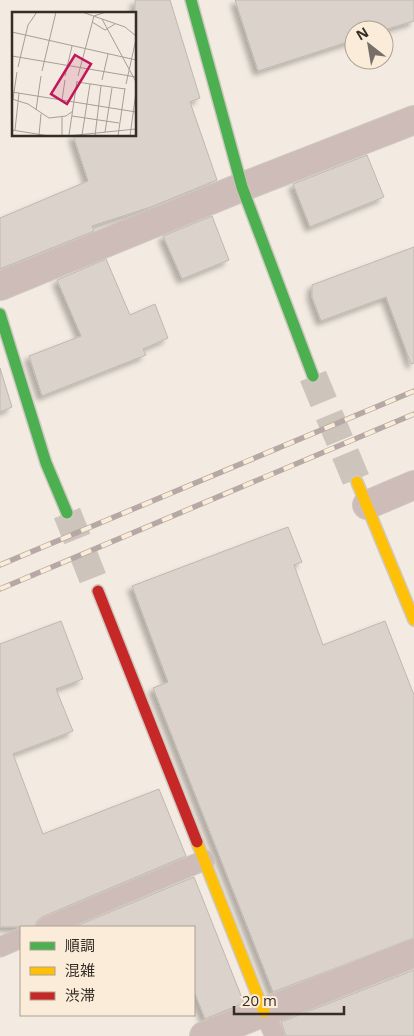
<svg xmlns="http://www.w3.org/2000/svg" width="414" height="1036" viewBox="0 0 414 1036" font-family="'Open Sans','Noto Sans JP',sans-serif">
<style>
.building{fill:#dad2cb;stroke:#bfb8b1;filter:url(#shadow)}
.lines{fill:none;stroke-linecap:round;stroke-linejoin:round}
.secondary-tunnel{stroke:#cdc5bc;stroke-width:28;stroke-dasharray:28 14;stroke-linecap:butt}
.lane-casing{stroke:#cfc9c1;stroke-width:21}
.street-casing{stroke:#cfc9c1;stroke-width:30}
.fast-casing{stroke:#cfc9c1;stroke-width:14}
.slow-casing{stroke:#cfc9c1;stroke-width:14}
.jam-casing{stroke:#cfc9c1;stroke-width:14}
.lane{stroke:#cebcb8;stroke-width:19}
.street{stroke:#cebcb8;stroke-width:28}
.fast{stroke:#4caf50;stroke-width:11}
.slow{stroke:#ffc107;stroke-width:11}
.jam{stroke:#c62828;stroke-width:11}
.rail-casing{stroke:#b6a9a5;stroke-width:5.5}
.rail{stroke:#fbecd9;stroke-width:4;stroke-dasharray:11;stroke-linecap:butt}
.inset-road{fill:none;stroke:#a79f97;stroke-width:1}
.view{fill:#c2185b;fill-opacity:0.15;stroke:#c2185b;stroke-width:2.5}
.inset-edge{fill:none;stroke:#342e27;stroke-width:2.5}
</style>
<defs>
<filter id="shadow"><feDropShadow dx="-4.5" dy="4.5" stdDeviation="2.5" flood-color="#0004"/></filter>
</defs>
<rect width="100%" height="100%" fill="#f3ebe1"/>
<path class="building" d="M135,0H170L200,98L190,102L217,180L151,207L92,226L94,231L0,269V218L88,181L73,135H135Z
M235,0H414V21L384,30H354V40L258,71Z
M367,155L384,197L310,227L293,184Z
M212,216L229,260L182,279L163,236Z
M414,247V363L411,364L386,297L321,321L312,297V285Z
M106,259L130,315L155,304L168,338L143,349L146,355L42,396L29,356L81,336L57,280Z
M0,368L12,407L0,412Z
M288,527L302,562L294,565L323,645L385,621L414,695V938L273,992L153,688L168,682L132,586Z
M61,621L83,679L56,689L73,731L13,754L43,834L159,789L186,856L42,917L37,921L35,927H0V644Z
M194,877L244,1003L205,1019L194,991V927H74Z
M414,970V1036H286L281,1022Z"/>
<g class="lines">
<path class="secondary-tunnel" d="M313,376L357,482
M67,513L98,591"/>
<defs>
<path id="lane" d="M46,927L205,860
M0,947L21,938
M264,1012L275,1036"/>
<path id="street" d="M0,286L242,187L414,120
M367,505L414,485
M204,1036L414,953"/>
<path id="fast" d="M191,0L242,187L313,376
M0,314L46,463L67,513"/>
<path id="slow" d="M357,482L414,620
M197,842L264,1012"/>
<path id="jam" d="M98,591L197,842"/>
</defs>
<use href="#lane" class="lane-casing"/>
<use href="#street" class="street-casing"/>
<use href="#fast" class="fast-casing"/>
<use href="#slow" class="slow-casing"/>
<use href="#jam" class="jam-casing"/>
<use href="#lane" class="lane"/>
<use href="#street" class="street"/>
<use href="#fast" class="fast"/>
<use href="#slow" class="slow"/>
<use href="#jam" class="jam"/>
<defs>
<path id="rail" d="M0,565L414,391
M0,589L414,414"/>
</defs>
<use href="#rail" class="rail-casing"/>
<use href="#rail" class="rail"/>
</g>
<g transform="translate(12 12)">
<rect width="124" height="124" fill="#f3ebe1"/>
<path class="inset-road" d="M70,0L113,15L124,24M90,7L124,70M80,10L93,18L103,12M0,20L124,48M0,44L124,65M6,55L16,13L25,0M30,59L44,0M53,64L60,34M66,64L82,4L94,0M90,68L96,42M65,70L113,77M114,72L124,27M0,80L124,100M0,87L16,92L37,106L54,104L61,99M1,87L5,60M50,88L53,68M24,98L29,64M60,104L107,111M0,118L37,124M3,118L7,81M93,120L100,76M27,123L29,102M57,123L65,69M70,123L78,72M50,124V105M55,124L124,117M83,124L89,74M106,124L113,76M118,124L124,80"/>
<path class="view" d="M63,43L79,52L55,92L39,82Z"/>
<rect width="124" height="124" class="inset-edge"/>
</g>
<rect x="20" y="926" width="175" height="90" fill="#fbecd9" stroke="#aba092"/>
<rect x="30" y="942" width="25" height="8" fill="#4caf50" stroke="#aba092"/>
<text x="65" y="951" font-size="15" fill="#342e27">順調</text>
<rect x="30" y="967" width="25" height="8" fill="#ffc107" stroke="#aba092"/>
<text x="65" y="976" font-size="15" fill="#342e27">混雑</text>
<rect x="30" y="992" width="25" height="8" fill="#c62828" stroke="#aba092"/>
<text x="65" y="1001" font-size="15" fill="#342e27">渋滞</text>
<g transform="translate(369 45) rotate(329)"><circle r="24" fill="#fbecd9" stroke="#aba092"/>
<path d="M0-4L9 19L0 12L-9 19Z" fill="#777068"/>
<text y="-8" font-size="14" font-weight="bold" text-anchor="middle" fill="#342e27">N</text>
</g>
<path d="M234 1006v8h110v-8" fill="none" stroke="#342e27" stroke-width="2.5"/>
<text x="242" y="1006" font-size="15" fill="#342e27" stroke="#fbecd9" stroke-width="4" paint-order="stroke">20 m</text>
</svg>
